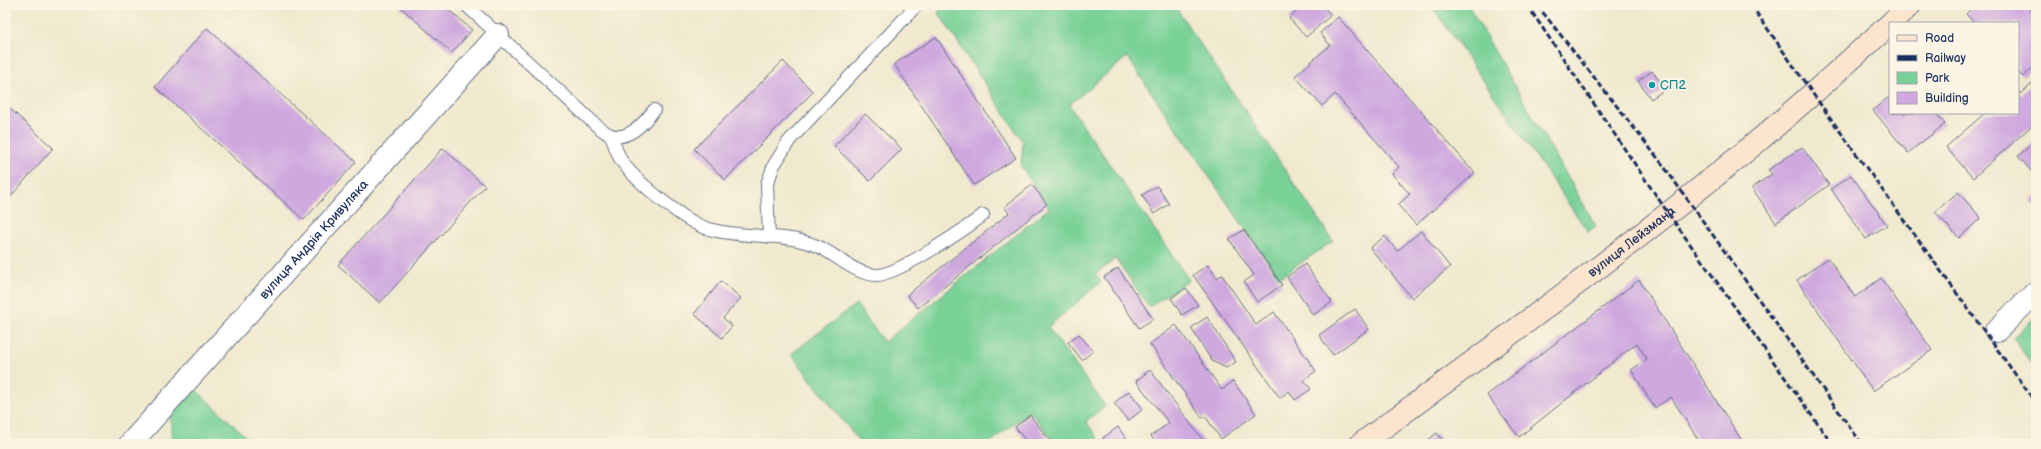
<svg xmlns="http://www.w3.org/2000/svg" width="2041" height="449" viewBox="0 0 2041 449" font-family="'Balsamiq Sans',sans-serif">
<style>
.green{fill:#79d197;stroke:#4a807a}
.building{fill:#cea8df}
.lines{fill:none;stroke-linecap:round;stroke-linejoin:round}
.lane-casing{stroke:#667085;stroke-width:14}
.street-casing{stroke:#667085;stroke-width:24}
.secondary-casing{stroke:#667085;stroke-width:24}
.lane{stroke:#fff;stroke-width:12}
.street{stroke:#fff;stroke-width:22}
.secondary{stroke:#fce5cf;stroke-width:22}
.rail{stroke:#1b2f5e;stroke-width:3;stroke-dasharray:6 3;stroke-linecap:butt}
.culture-dot{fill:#0f9aa8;stroke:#fcf5e5;stroke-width:1.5}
.labels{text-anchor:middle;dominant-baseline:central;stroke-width:4;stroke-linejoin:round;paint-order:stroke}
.culture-label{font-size:13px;fill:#0d838f;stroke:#fcf5e5;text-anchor:start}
.street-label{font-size:13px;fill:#1b2f5e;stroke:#fcf5e5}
</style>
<rect width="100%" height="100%" fill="#fcf5e5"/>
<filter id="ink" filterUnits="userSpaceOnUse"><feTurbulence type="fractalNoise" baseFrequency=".025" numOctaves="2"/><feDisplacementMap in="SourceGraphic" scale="8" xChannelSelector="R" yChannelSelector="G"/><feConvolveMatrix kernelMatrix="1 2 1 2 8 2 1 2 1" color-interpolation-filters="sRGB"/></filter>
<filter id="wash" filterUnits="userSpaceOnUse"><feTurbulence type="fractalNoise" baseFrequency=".012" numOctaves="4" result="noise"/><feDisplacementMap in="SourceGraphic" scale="16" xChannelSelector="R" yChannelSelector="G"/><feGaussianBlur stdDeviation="0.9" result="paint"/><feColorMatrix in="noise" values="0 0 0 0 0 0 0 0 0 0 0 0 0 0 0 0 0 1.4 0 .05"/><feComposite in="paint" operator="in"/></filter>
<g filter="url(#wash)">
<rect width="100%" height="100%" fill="#f0e9ce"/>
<path class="green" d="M946,5H1174L1333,241L1279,278L1127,57L1069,105L1189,280L1149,307L1116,259L1095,274L1101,282L1048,327L1105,406L1086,421L1098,439L1092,444H1056L1030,411L988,444H861L791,354L856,304L884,342L1049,208L1021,166L1023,142L938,12Z
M1431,5H1468L1596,226L1588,232Z
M2036,316V370L2013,338Z
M195,389L254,444H172L170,416Z"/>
<g id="blocks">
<path class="building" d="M398,5H443L472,30L452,53Z
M1304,5H1322L1331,15L1306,37L1289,18Z
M1975,5H2026L2036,17V65L2023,77L2018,72V23H1974L1966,14Z
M1338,17L1475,173L1416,225L1398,205L1410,194L1392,174L1399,167L1335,94L1322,106L1295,76L1330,45L1320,33Z
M207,28L356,162L304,220L155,87Z
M936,37L1016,158L974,185L894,64Z
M783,61L813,92L725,180L694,149Z
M1652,71L1666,89L1651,99L1638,81Z
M2036,80V122L1973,178L1946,147L1985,113H2018V91L2021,94Z
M1890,96V113H1936L1945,124L1908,153L1873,110Z
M5,104L53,148L5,203Z
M865,114L902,149L870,181L834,146Z
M2036,140V176L2018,156Z
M1802,147L1829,185L1776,223L1752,188L1772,174L1768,170Z
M443,148L485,186L380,303L338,265Z
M1851,175L1887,225L1866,239L1831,189Z
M1032,185L1047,204L918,308L907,295L1009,213L1004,207Z
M1157,186L1169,204L1154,214L1142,195Z
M1958,192L1981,218L1959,238L1935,212Z
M2036,195V207L2030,200Z
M1244,230L1282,285L1257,302L1244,282L1254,275L1229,239Z
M1421,231L1450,267L1412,298L1370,248L1385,236L1397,251Z
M1828,258L1855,297L1881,278L1932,350L1873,391L1797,280Z
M1305,264L1332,302L1313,315L1287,277Z
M1208,265L1217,278L1222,275L1256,325L1274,312L1316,371L1304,380L1311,389L1295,400L1289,391L1280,398L1193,275Z
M1118,268L1153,319L1139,328L1104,277Z
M1639,280L1744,444H1701L1671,397L1655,408L1631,370L1647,359L1637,343L1519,437L1487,395Z
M721,281L741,298L723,318L732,326L722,338L694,314Z
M1186,288L1198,305L1182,315L1171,298Z
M1355,309L1369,329L1333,355L1319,335Z
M1207,317L1236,362L1226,368L1212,361L1191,328Z
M1176,325L1222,390L1233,381L1256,414L1221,439L1205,416L1202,418L1150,344Z
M1079,334L1093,351L1082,360L1068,342Z
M1150,370L1206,444H1157L1151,436L1169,423L1136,381Z
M1129,391L1143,409L1128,421L1114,403Z
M1030,415L1052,444H1028L1015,427Z
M1118,427L1130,444H1108L1103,438Z
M1437,433L1445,444H1423Z"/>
</g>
</g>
<g filter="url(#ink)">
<use href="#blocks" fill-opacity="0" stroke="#667085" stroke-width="1"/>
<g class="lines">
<defs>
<path id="lane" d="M466,5L596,125C600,128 604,132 609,134C627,143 645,122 654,110
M611,135C614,144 617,153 621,160C634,180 686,223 709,229C743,239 783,232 817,246C836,254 854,274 876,275C894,277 967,228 983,215
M769,237L767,184L774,165L789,141L917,5"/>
<g id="street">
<path d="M1996,331L2036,292"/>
<path id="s1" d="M130,444L498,35"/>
</g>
<g id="secondary">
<path d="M1891,23L1910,5"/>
<path id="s2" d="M1361,444C1495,346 1630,247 1758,141C1803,103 1847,63 1890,24"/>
</g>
</defs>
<use href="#lane" class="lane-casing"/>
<use href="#street" class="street-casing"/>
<use href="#secondary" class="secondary-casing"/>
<use href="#lane" class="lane"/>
<use href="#street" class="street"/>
<use href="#secondary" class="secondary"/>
<path class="rail" d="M1527,5L1668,213L1832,444
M1537,5L1660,161L1862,444
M1751,5L1813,94L2036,403"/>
</g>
</g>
<circle class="culture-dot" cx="1652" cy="85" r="4"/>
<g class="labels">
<g class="culture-label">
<text x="1660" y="85">СП2</text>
</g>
<g class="street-label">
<text stroke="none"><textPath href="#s1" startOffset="275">вулиця Андрія Кривуляка</textPath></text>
<text stroke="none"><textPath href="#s2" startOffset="338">вулиця Лейзмана</textPath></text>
</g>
</g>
<rect width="2041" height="449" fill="none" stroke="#fcf5e5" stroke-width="20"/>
<rect x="1889" y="22" width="130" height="92" fill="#fcf5e5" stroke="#a2a6af"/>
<rect x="1897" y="35" width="20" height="6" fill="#fce5cf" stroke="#a2a6af"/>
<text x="1925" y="42" font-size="12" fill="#1b2f5e">Road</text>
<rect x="1897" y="55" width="20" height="6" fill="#1b2f5e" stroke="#a2a6af"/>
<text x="1925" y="62" font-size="12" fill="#1b2f5e">Railway</text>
<rect x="1897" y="72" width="20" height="12" fill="#79d197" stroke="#a2a6af"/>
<text x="1925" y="82" font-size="12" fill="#1b2f5e">Park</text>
<rect x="1897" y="92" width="20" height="12" fill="#cea8df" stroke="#a2a6af"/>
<text x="1925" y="102" font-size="12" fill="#1b2f5e">Building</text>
</svg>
